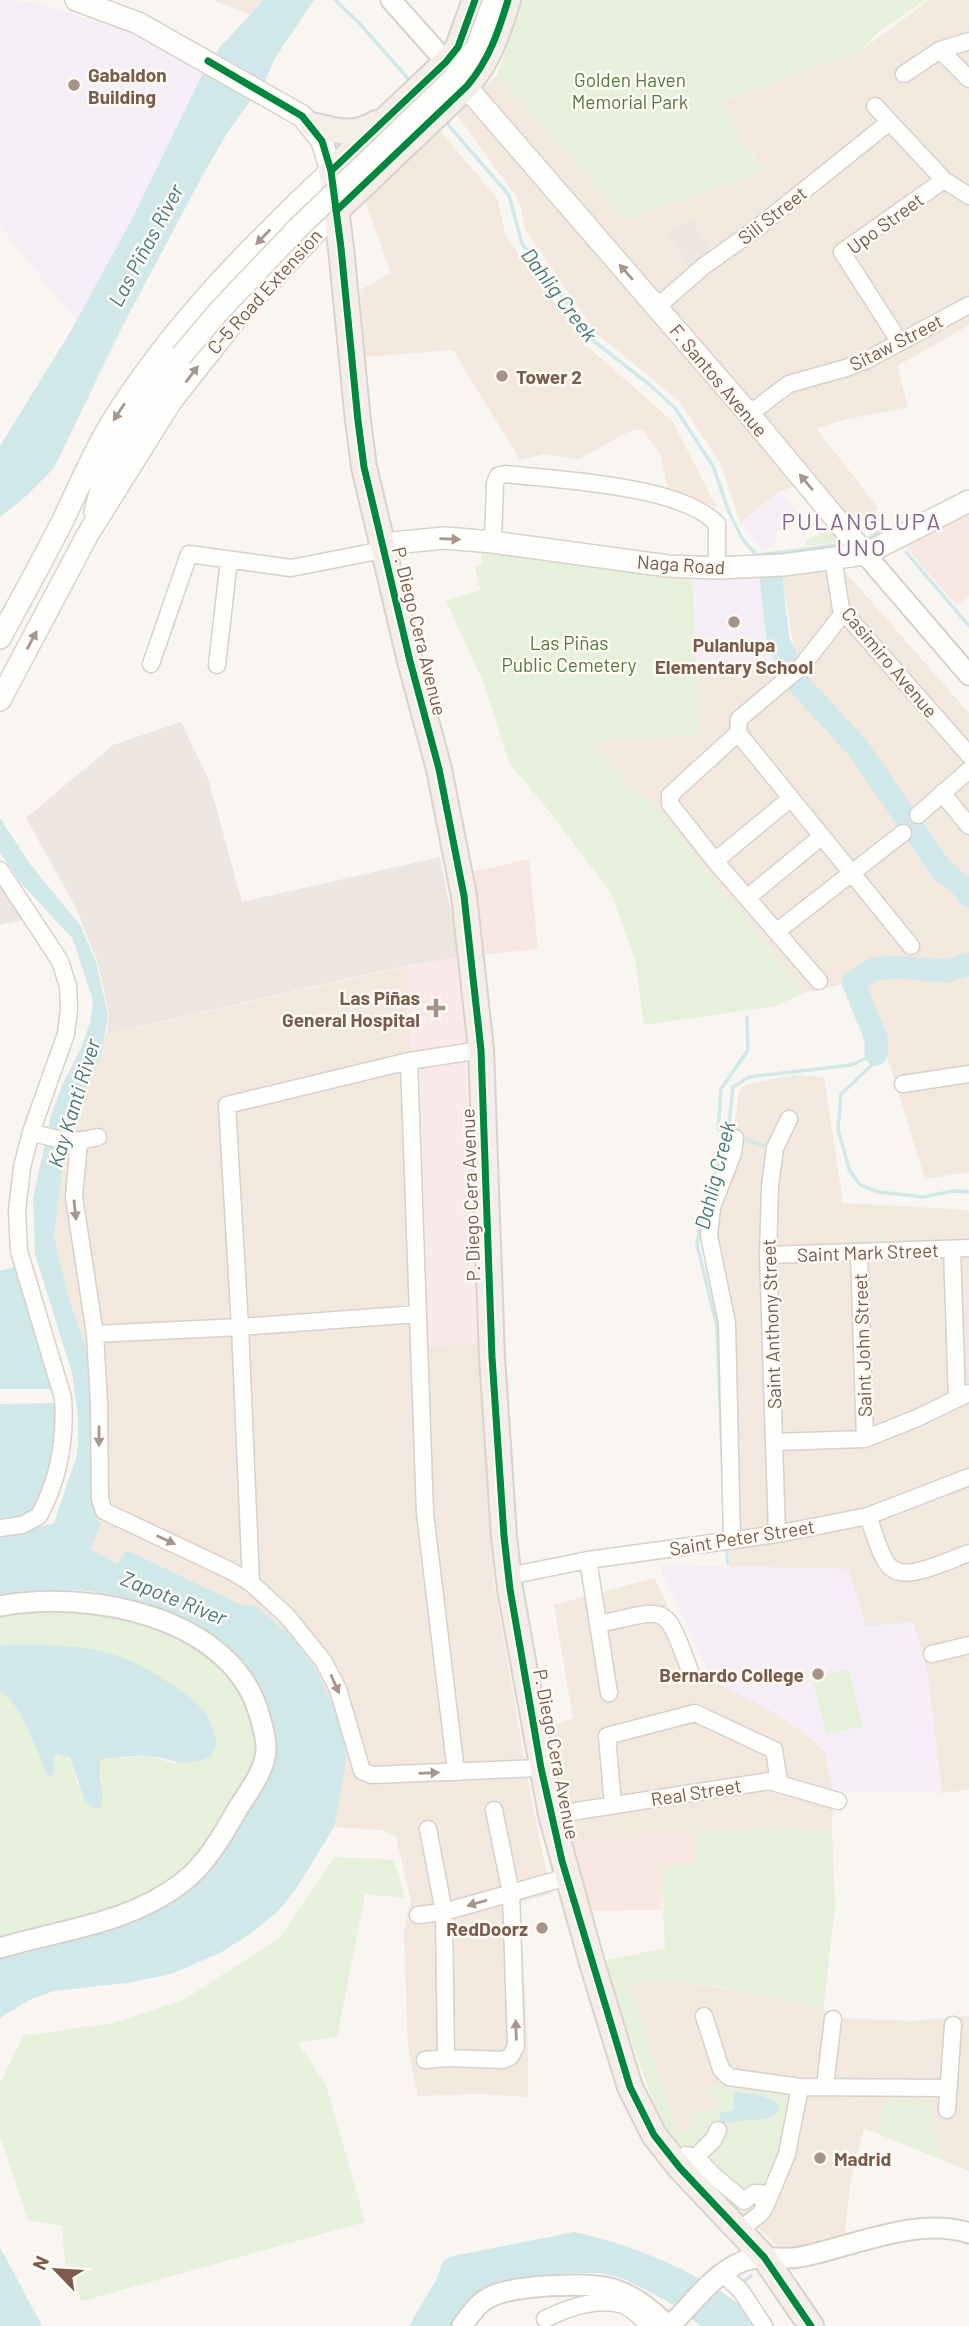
<svg xmlns="http://www.w3.org/2000/svg" width="969" height="2326" viewBox="0 0 969 2326" font-family="Barlow,sans-serif">
<style>
.residential{fill:#f2e8de}
.commercial{fill:#f6e8e1}
.industrial{fill:#ede5e0}
.education{fill:#f6eef6}
.medical{fill:#fae9e9}
.green{fill:#e7f0db}
.water{fill:#d0e8ea}
.lines{fill:none;stroke-linecap:round;stroke-linejoin:round}
.stream{stroke:#d0e8ea;stroke-width:3.5}
.river{stroke:#d0e8ea;stroke-width:23}
.minor-casing{stroke:#d7d1cb;stroke-width:19}
.tertiary-casing{stroke:#d7d1cb;stroke-width:23}
.secondary-casing{stroke:#d9d2cb;stroke-width:24}
.primary-casing{stroke:#dad1cc;stroke-width:28}
.minor{stroke:#fefefd;stroke-width:16}
.tertiary{stroke:#fefefd;stroke-width:19}
.secondary{stroke:#fefefd;stroke-width:21}
.primary{stroke:#f3eee8;stroke-width:24}
.secondary-bridge-casing{stroke:#d9d2cb;stroke-width:24;stroke-linecap:butt}
.secondary-bridge{stroke:#fefefd;stroke-width:21}
.cycleway-casing{stroke:#fffaf3;stroke-width:11}
.cycleway{stroke:#00873e;stroke-width:7}
.oneway{fill:#a8958b}
.poi-dot{fill:#a69286;stroke:#fffaf3;stroke-width:2.5}
.labels{text-anchor:middle;dominant-baseline:central;stroke-width:5;stroke-linejoin:round;paint-order:stroke}
.poi-label{font-size:19px;font-weight:bold;fill:#7a5c4d;stroke:#fffaf3;text-anchor:start}
.park-label{font-size:19px;fill:#537a41;stroke:#fffaf3}
.street-label{font-size:19px;fill:#7a5c4d;stroke:#fffaf3}
.water-label{font-size:21px;font-style:italic;fill:#437c86;stroke:#fffaf3}
.quarter-label{font-size:23px;letter-spacing:2px;fill:#846695;stroke:#fffaf3}
</style>
<rect width="100%" height="100%" fill="#f9f5f0"/>
<path class="residential" d="M212,0H265L250,15Z
M929,0H969V325L897,366L908,407L852,418L816,428L879,509L857,526L813,475L801,484L780,491L740,523L721,464L679,401L596,333L525,229L519,201L457,115L497,75L626,218L756,159L718,102L859,52Z
M440,131L497,198L506,236L585,344L672,421L717,507L668,493L661,455L642,429L628,432L579,459L543,454L520,460L453,350L365,357L360,290L391,273L365,201Z
M842,568L969,713V1172L925,1179L863,979L805,993L651,801L627,787L593,741L699,735L696,672L780,669L796,661L782,575Z
M408,966L425,1347L479,1343L494,1583L531,1797L551,1894L520,1902L528,2046V2097L479,2094L418,2096L408,2046L404,1933L411,1900L396,1837L382,1830L334,1827L346,1763L256,1606L242,1605L128,1550L117,1564L91,1549L101,1524L96,1517L94,1403L75,1315L67,1292L54,1236L64,1153L84,1092L101,1057L105,1035Z
M792,1075L824,1077L843,1203L969,1210V1790L942,1793L927,1668L866,1626L848,1569L730,1567L720,1324L709,1206L732,1148L739,1090L746,1085Z
M655,1578L698,1677L712,1680L770,1710L807,1735L824,1751L833,1792L832,1832L776,1829L566,1841L542,1730L573,1718L554,1605Z
M654,1980L683,1982L773,1996L831,2012L839,2018L911,2021L969,2016V2171L864,2128L851,2179L845,2230L849,2239L788,2251L776,2245L689,2163L610,1985Z"/>
<path class="commercial" d="M969,511V597L956,605L905,546Z
M529,859L538,949L482,955L469,873Z
M694,1834L697,1862L661,1868L662,1910L585,1911L566,1841Z"/>
<path class="industrial" d="M692,219L712,255L689,267L667,232Z
M181,722L208,778L242,902L440,857L460,958L408,965L107,1034L109,1014L97,961L75,906L26,818L113,745Z
M0,882L23,920L0,925Z"/>
<path class="education" d="M0,0L38,3L130,32L207,72L80,326L0,226Z
M780,491L799,515L774,535L778,541L764,552L740,523Z
M768,575L780,669L696,672L692,576Z
M659,1565L849,1569L866,1626L913,1622L927,1668L942,1793L833,1792L824,1750L807,1735L770,1710L712,1680Z"/>
<path class="medical" d="M458,958L467,1050L411,1058L408,966Z
M466,1061L479,1343L424,1347L411,1068Z"/>
<path class="green" d="M523,0H925L879,32L859,52L719,101L763,172L626,219L497,75Z
M834,525L848,541L806,546V541Z
M481,550L692,576L699,735L593,741L627,787L651,801L805,993L775,1006L644,1025L635,959L611,893L545,806L509,763L483,681L446,601L481,590L475,568L482,564Z
M57,1609L128,1619L165,1631L220,1662L242,1689L259,1747L250,1774L197,1857L179,1875L118,1912L0,1941V1691C22,1704 36,1752 48,1776L55,1768L53,1758L57,1754C73,1756 74,1771 78,1786L102,1781L99,1766L102,1759L150,1756L175,1764L216,1742C213,1732 210,1719 204,1711C197,1702 185,1695 175,1688C118,1647 68,1643 0,1645V1612Z
M849,1669L863,1726L826,1735L812,1678Z
M776,1829L832,1832L835,1909L823,2010C768,1995 683,1974 627,1984L637,2002L677,2133L696,2127L693,2115L715,2108L708,2083L792,2089L761,2211L750,2219L689,2163L661,2124L603,1961L665,1948L661,1868L696,1862L694,1834Z
M335,1857L394,1860L405,1898L365,1894L337,2037L298,2043L326,2085L365,2222L82,2301L66,2273L62,2226L28,2220L0,2136V2083L23,2036L114,2023L185,1999L279,1938Z
M886,2098L927,2101L943,2160L878,2133Z"/>
<path class="water" d="M264,0H314L275,58L265,81L229,130L205,171L121,329L54,468L25,497L0,517V446L69,334L130,223L201,77L221,46Z
M0,818L30,864L80,925L96,962L108,1015L101,1057L84,1092L64,1153L54,1236L67,1292L85,1345L94,1403L96,1517L101,1524L91,1549L117,1564L127,1550L242,1605L256,1606L295,1640L317,1672L343,1726L346,1763L334,1827L296,1889L278,1911L253,1932L220,1953L171,1974L127,1983L54,1991L29,2000L0,2018V1957L203,1872C220,1836 237,1801 254,1766C258,1758 270,1740 270,1732C271,1723 265,1709 263,1701C247,1638 159,1602 101,1593C68,1587 33,1590 0,1594V1537L54,1523L76,1458L78,1445V1417L72,1373L35,1254L33,1198L51,1116L63,1083L81,1048L90,1023L93,1001L73,939L20,882L0,852Z
M14,1267L55,1389H0V1271Z
M56,1403L57,1455L37,1512L0,1521V1404Z
M0,1645C39,1644 80,1644 119,1656C140,1663 191,1694 205,1712C209,1718 216,1735 216,1742C216,1747 212,1753 210,1757C179,1769 177,1759 148,1756C133,1755 117,1758 102,1759C95,1773 107,1792 100,1808H93L85,1801L70,1758L57,1754L53,1758L55,1768L52,1776L48,1777C37,1753 22,1704 0,1691Z
M734,2091L762,2096L777,2102L780,2108L771,2118L721,2123L719,2113L734,2110Z
M574,2232C628,2243 727,2280 759,2326H701L672,2304L648,2291L622,2278L599,2273H564L527,2281L463,2311L452,2326H409L437,2278L443,2261L453,2256Z
M0,2247L42,2326H0Z"/>
<g class="lines">
<path class="stream" d="M335,0L361,25L411,82
M444,120L509,195L522,244L546,272L590,338L650,385L675,408L713,466L729,512L743,540L758,557
M868,539L885,528L889,532
M906,552L969,626
M758,555L847,544
M876,1054L873,1064L841,1094L838,1129L849,1169L860,1185L879,1192L923,1197L954,1191L969,1192
M730,1134L718,1129L721,1089L748,1050L747,1017
M740,1138L768,1147
M722,1454L717,1326L697,1245L702,1213L728,1134L733,1087L749,1077L851,1065L876,1054
M726,1547L728,1563
M742,2283L751,2276"/>
<path class="river" d="M771,578L778,641L798,683L858,748L941,869L963,887L969,896
M876,1054V1038L853,982L874,969L896,967L948,971L969,964"/>
<defs>
<path id="minor" d="M940,50L969,79
M904,74L940,50L969,41
M875,106L944,180L969,196
M657,307L704,266L756,229L888,123
M899,341L842,252L944,180
M749,414L789,384L846,368L867,360L969,305
M493,542L495,483L498,476L505,474C558,480 681,485 717,524V568
M833,559L841,609L969,755
M844,612L802,666L739,719L738,733L911,946
M151,664L189,554L291,568L383,550
M217,665L229,560
M738,733L670,795V804L715,861L819,981
M942,793L969,826
M918,815L969,770
M715,861L791,798
M0,870L60,961L68,986L69,1008L66,1034L31,1132L22,1167L17,1211L19,1251L63,1398C66,1440 59,1479 39,1516L22,1525L0,1528
M747,898L822,836
M776,932L903,833
M409,1061L425,1513L456,1772
M903,1084L969,1074
M31,1132C54,1139 74,1144 98,1137
M79,1142L74,1197L95,1334L99,1403L100,1499L104,1511L231,1571L251,1583L288,1617L324,1662L338,1689L362,1771L372,1775L541,1768
M952,1249L957,1399
M859,1252L865,1439
M768,1255L969,1248
M95,1334L240,1327L417,1314
M774,1442L865,1439L917,1418L969,1393
M868,1516C873,1529 880,1557 890,1567C906,1583 951,1559 969,1553
M777,1534L768,1255L770,1186L775,1148L789,1119
M732,1540L727,1323L709,1236L712,1207L733,1153L735,1138
M588,1560L609,1693
M509,1576L588,1560L777,1534L868,1516L969,1477
M251,1583L240,1327L227,1105L409,1061L481,1050
M599,1624C669,1609 664,1601 690,1671
M932,1654L969,1645
M613,1805L607,1736L695,1713L774,1750L779,1782
M551,1815L769,1781L838,1801
M428,1829L444,1912L446,2058
M418,1915L444,1912L567,1877
M704,2016L721,2069L729,2077L800,2087L949,2088
M425,2060L446,2058L503,2060L511,2056L516,2046L511,1893L494,1810
M825,2086L833,2019
M947,2110L953,2025
M686,2155L696,2157L714,2139L718,2130
M696,2157L713,2175L744,2201L755,2193H760L765,2207
M739,2230L760,2214L765,2207L787,2154L800,2087
M722,2273L741,2291L764,2326
M545,2319C567,2308 598,2297 623,2305C633,2309 642,2319 650,2326"/>
<path id="tertiary" d="M391,0L446,62
M865,554L969,675
M0,1606C88,1589 234,1616 260,1717C263,1727 266,1738 266,1748C266,1770 248,1792 237,1810C223,1835 206,1864 183,1882C129,1924 63,1929 0,1948
M462,2326C469,2316 477,2304 488,2298C510,2285 591,2281 616,2290C637,2297 653,2312 669,2326
M670,2326C691,2305 710,2278 737,2264C757,2253 778,2261 800,2257C852,2247 916,2216 969,2233"/>
<path id="secondary" d="M456,75L749,414L865,554
M95,512L105,473L125,439L181,356
M382,544L445,538L493,542L668,566L717,568L783,565L865,554L969,501
M0,638C21,599 43,560 63,520C81,483 96,446 119,411C177,321 253,244 331,171L322,141L302,116L138,23L76,0
M0,700L88,534L172,400L243,310L336,211"/>
<path id="primary" d="M475,0L458,47L446,62L331,171L341,248L358,421L364,467L410,661L439,769L464,896L481,1050L492,1357L504,1536L510,1589L551,1815L592,1963L630,2087L654,2135L680,2168L764,2257L811,2326
M312,125C335,131 354,137 376,123
M336,211L467,86C489,60 498,33 508,0"/>
</defs>
<use href="#minor" class="minor-casing"/>
<use href="#tertiary" class="tertiary-casing"/>
<use href="#secondary" class="secondary-casing"/>
<use href="#primary" class="primary-casing"/>
<use href="#minor" class="minor"/>
<use href="#tertiary" class="tertiary"/>
<use href="#secondary" class="secondary"/>
<use href="#primary" class="primary"/>
<defs>
<path id="secondary-bridge" d="M181,356L220,310L298,228L454,78L477,47L494,0"/>
</defs>
<use href="#secondary-bridge" class="secondary-bridge-casing"/>
<use href="#secondary-bridge" class="secondary-bridge"/>
<defs>
<path id="cycleway" d="M208,61L302,116L322,141L331,171L341,248L358,421L364,467L410,661L439,769L464,896L481,1050L492,1357L504,1536L510,1589L541,1768L562,1861L630,2087L654,2135L680,2168L764,2257L811,2326
M331,171L446,62L458,47L475,0
M336,211L467,86C489,60 498,33 508,0"/>
</defs>
<use href="#cycleway" class="cycleway-casing"/>
<use href="#cycleway" class="cycleway"/>
</g>
<defs><path id="oneway-solid" d="M-6-.8H1V-3.2L6.5 0L1 3.2V.8H-6Z" transform="scale(1.75)"/></defs>
<g class="oneway">
<use href="#oneway-solid" transform="translate(263 237) rotate(134)"/>
<use href="#oneway-solid" transform="translate(626 272) rotate(-131)"/>
<use href="#oneway-solid" transform="translate(192 374) rotate(-53)"/>
<use href="#oneway-solid" transform="translate(119 412) rotate(123)"/>
<use href="#oneway-solid" transform="translate(806 482) rotate(-130)"/>
<use href="#oneway-solid" transform="translate(450 539) rotate(2)"/>
<use href="#oneway-solid" transform="translate(32 640) rotate(-62)"/>
<use href="#oneway-solid" transform="translate(75 1210) rotate(84)"/>
<use href="#oneway-solid" transform="translate(99 1436) rotate(90)"/>
<use href="#oneway-solid" transform="translate(166 1540) rotate(25)"/>
<use href="#oneway-solid" transform="translate(335 1684) rotate(66)"/>
<use href="#oneway-solid" transform="translate(429 1773) rotate(-2)"/>
<use href="#oneway-solid" transform="translate(477 1903) rotate(164)"/>
<use href="#oneway-solid" transform="translate(516 2030) rotate(-92)"/>
</g>
<g class="poi-dot">
<circle cx="74" cy="85" r="7"/>
<circle cx="502" cy="376" r="7"/>
<circle cx="734" cy="622" r="7"/>
<path d="M432.5 997.5h7v7h7v7h-7v7h-7v-7h-7v-7h7z"/>
<circle cx="818" cy="1674" r="7"/>
<circle cx="542" cy="1928" r="7"/>
<circle cx="820" cy="2158" r="7"/>
</g>
<g class="labels">
<g class="poi-label">
<text x="88" y="74">Gabaldon<tspan x="88" dy="22">Building</tspan></text>
<text x="516" y="376">Tower 2</text>
<text x="734" y="644" text-anchor="middle">Pulanlupa<tspan x="734" dy="22">Elementary School</tspan></text>
<text x="420" y="997" text-anchor="end">Las Piñas<tspan x="420" dy="22">General Hospital</tspan></text>
<text x="804" y="1674" text-anchor="end">Bernardo College</text>
<text x="528" y="1928" text-anchor="end">RedDoorz</text>
<text x="834" y="2158">Madrid</text>
</g>
<g class="park-label">
<text x="630" y="79">Golden Haven<tspan x="630" dy="22">Memorial Park</tspan></text>
<text x="569" y="642">Las Piñas<tspan x="569" dy="22">Public Cemetery</tspan></text>
</g>
<g class="street-label">
<text transform="translate(772 215) rotate(-38)">Sili Street</text>
<text transform="translate(885 223) rotate(-36)">Upo Street</text>
<text transform="translate(264 291) rotate(-48)">C-5 Road Extension</text>
<text transform="translate(896 342) rotate(-27)">Sitaw Street</text>
<text transform="translate(719 380) rotate(50)">F. Santos Avenue</text>
<text transform="translate(681 564) rotate(4)">Naga Road</text>
<text transform="translate(420 631) rotate(76)">P. Diego Cera Avenue</text>
<text transform="translate(890 662) rotate(50)">Casimiro Avenue</text>
<text transform="translate(470 1195) rotate(-92)">P. Diego Cera Avenue</text>
<text transform="translate(868 1252) rotate(-2)">Saint Mark Street</text>
<text transform="translate(771 1324) rotate(-92)">Saint Anthony Street</text>
<text transform="translate(862 1345) rotate(-92)">Saint John Street</text>
<text transform="translate(742 1537) rotate(-9)">Saint Peter Street</text>
<text transform="translate(557 1754) rotate(79)">P. Diego Cera Avenue</text>
<text transform="translate(696 1792) rotate(-9)">Real Street</text>
</g>
<g class="water-label">
<text transform="translate(145 245) rotate(-62)">Las Piñas River</text>
<text transform="translate(560 294) rotate(53)">Dahlig Creek</text>
<text transform="translate(73 1103) rotate(-73)">Kay Kanti River</text>
<text transform="translate(714 1175) rotate(-76)">Dahlig Creek</text>
<text transform="translate(174 1597) rotate(22)">Zapote River</text>
</g>
<g class="quarter-label">
<text x="862" y="521">PULANGLUPA<tspan x="862" dy="26">UNO</tspan></text>
</g>
</g>
<g transform="translate(56 2270) rotate(295)" stroke="#fffaf3" stroke-width="5" paint-order="stroke">
<path d="M0-5L12 26L0 18L-12 26Z" fill="#7a5c4d"/>
<text y="-10" font-size="19" font-weight="bold" text-anchor="middle" fill="#7a5c4d">N</text>
</g>
</svg>
